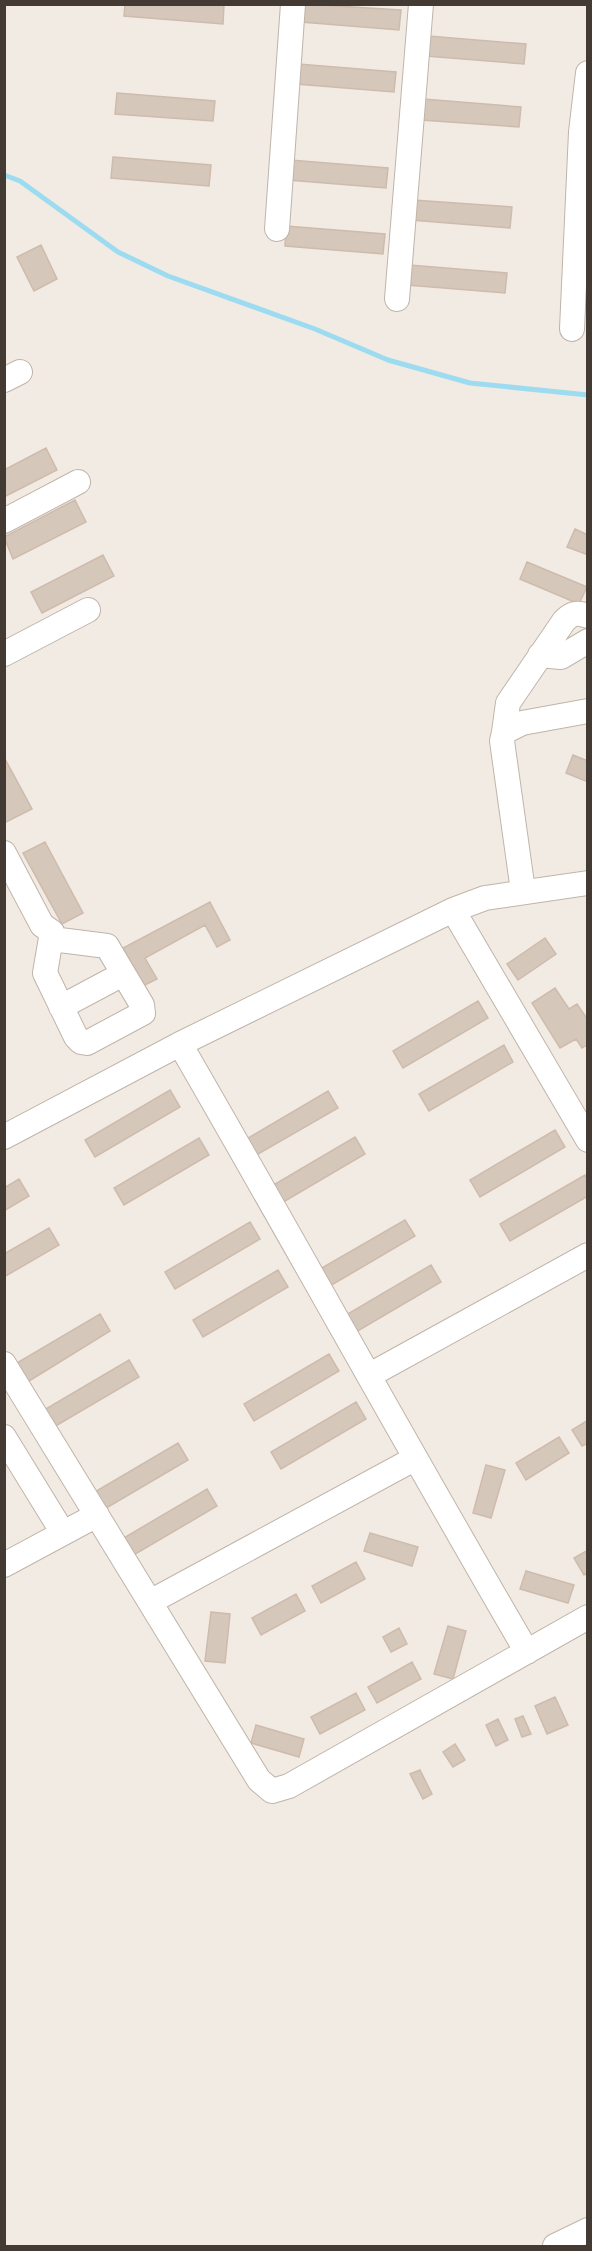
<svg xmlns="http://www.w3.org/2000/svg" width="592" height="2251" viewBox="0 0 592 2251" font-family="'PT Sans Narrow',sans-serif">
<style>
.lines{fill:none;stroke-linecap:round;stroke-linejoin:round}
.stream{stroke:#9ddcf0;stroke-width:5}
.building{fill:#d6c7bb;stroke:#cebbac;stroke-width:1.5}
.minor-casing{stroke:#c0b4a9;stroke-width:26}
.minor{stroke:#fff;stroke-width:24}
</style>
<rect width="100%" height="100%" fill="#f2ebe3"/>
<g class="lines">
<path class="stream" d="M4,175L20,181L118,252L168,276L315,329L388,360L470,383L588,395"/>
</g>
<path class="building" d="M125,4H224L223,24L124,16Z
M303,4L401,10L399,30L301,22Z
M428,36L526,44L524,64L426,56Z
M298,64L396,72L394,92L296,84Z
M117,93L215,101L213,121L115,114Z
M423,99L521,107L519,127L421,120Z
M113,157L211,165L209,186L111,178Z
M290,160L388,168L386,188L288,180Z
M413,200L512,207L510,228L411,220Z
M286,226L385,234L383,254L285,246Z
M41,245L57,279L34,291L17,257Z
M409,265L507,273L505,293L407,285Z
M46,448L57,470L4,497V470Z
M75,500L86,522L13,559L4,537Z
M575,529L588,535V555L567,547Z
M103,555L114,576L42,613L31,592Z
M527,562L587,587L579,604L520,579Z
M573,755L588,761V782L566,773Z
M4,757L32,809L6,822L4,819Z
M45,842L83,913L62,924L23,853Z
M210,902L230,940L217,947L205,925L145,958L157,979L143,986L123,948Z
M545,938L556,954L518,980L507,964Z
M555,988L569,1009L577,1004L588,1020V1044L582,1048L576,1039L560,1048L532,1003Z
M478,1001L488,1018L403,1068L393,1051Z
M504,1045L513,1062L429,1111L419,1094Z
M170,1090L180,1107L95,1157L85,1140Z
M328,1091L338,1108L253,1157L243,1141Z
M555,1130L565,1147L480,1197L470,1180Z
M355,1137L365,1154L280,1204L270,1187Z
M199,1138L209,1155L124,1205L114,1188Z
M585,1175L588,1179V1196L510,1241L500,1224Z
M19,1179L29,1196L4,1211V1188Z
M405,1220L415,1236L330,1286L320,1269Z
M250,1222L260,1239L175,1289L165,1272Z
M49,1228L59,1245L4,1277V1254Z
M431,1265L441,1282L356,1332L346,1315Z
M278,1270L288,1287L203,1337L193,1320Z
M100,1314L110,1331L21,1386L15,1364Z
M329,1354L339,1371L254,1421L244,1404Z
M129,1360L139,1377L54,1427L44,1410Z
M356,1402L366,1419L281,1469L271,1452Z
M588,1420V1443L582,1446L572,1430Z
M559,1437L569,1453L526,1480L516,1463Z
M178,1443L188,1460L103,1510L93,1493Z
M486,1465L505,1470L491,1518L473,1513Z
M207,1489L217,1506L132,1556L122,1539Z
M370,1533L418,1547L412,1566L364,1551Z
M588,1550V1573L584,1575L574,1558Z
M356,1562L365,1579L321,1603L312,1586Z
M526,1571L574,1585L568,1603L520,1589Z
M296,1594L305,1611L261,1635L252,1618Z
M211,1612L230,1614L225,1663L205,1661Z
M448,1626L466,1631L453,1679L434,1674Z
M399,1628L407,1644L391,1652L383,1637Z
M412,1662L421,1679L377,1703L368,1687Z
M356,1693L365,1710L320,1734L311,1717Z
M555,1697L568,1725L547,1734L535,1706Z
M523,1716L531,1734L522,1737L515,1719Z
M498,1719L508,1740L496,1746L486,1725Z
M256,1725L304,1739L299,1757L251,1743Z
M455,1744L465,1760L453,1767L443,1752Z
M420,1770L432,1794L423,1799L410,1774Z"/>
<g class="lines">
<defs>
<path id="minor" d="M277,229L293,4
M397,299L421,4
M572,329L581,132L588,73
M4,380L20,372
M4,521L78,482
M4,654L88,610
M540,655L561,657L588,641
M504,732L508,703L564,621C572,613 577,612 588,616
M4,853L42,925L52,932L45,973L76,1037L81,1042L87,1043L143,1013L142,1005L107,946L52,939
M523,891L502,741L504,732L522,723L588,711
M453,910L588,1140
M61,1007L123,974
M180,1044C297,1246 409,1450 527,1652
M4,1137L180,1044L453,910L485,898L588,883
M4,1364L259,1780L272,1791L289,1786L588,1617
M370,1375L588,1255
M4,1437L63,1533
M4,1565L97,1515
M150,1602L414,1459
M555,2246L588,2230"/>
</defs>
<use href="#minor" class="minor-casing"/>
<use href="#minor" class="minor"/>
</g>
<rect width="592" height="2251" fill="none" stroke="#433a33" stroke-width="12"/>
</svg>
